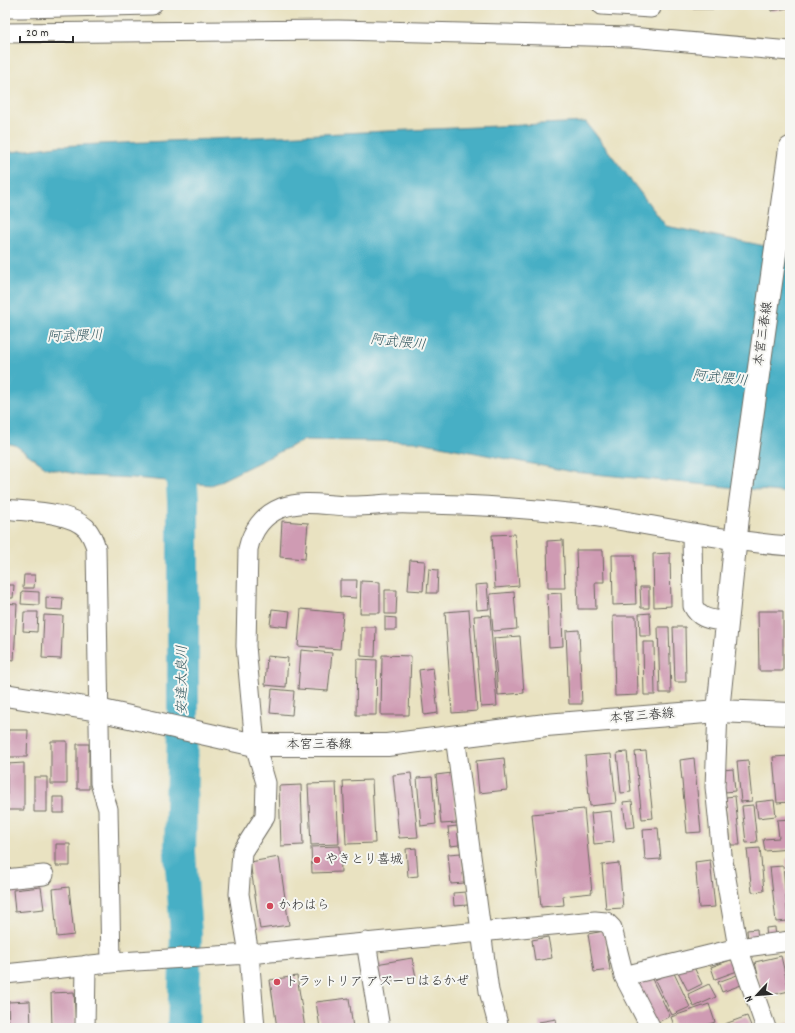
<svg xmlns="http://www.w3.org/2000/svg" width="795" height="1033" viewBox="0 0 795 1033" font-family="Dekko,'Klee One',sans-serif">
<style>
.water{fill:#46afc5;stroke:#386d78}
.lines{fill:none;stroke-linecap:round;stroke-linejoin:round}
.river{stroke:#46afc5;stroke-width:32}
.building{fill:#cf9bb3}
.minor-casing{stroke:#6e6b60;stroke-width:21}
.major-casing{stroke:#6e6b60;stroke-width:24}
.minor{stroke:#fff;stroke-width:19}
.major{stroke:#fff;stroke-width:22}
.poi-dot{fill:#d1495b;stroke:#f6f6f2;stroke-width:1.5}
.labels{text-anchor:middle;dominant-baseline:central;stroke-width:4;stroke-linejoin:round;paint-order:stroke}
.street-label{font-size:13px;fill:#2b2b2b;stroke:#f6f6f2}
.poi-label{font-size:13px;fill:#2b2b2b;stroke:#f6f6f2;text-anchor:start}
.water-label{font-size:14px;font-style:italic;fill:#345961;stroke:#f6f6f2}
</style>
<rect width="100%" height="100%" fill="#f6f6f2"/>
<filter id="ink" filterUnits="userSpaceOnUse"><feTurbulence type="fractalNoise" baseFrequency=".025" numOctaves="2"/><feDisplacementMap in="SourceGraphic" scale="8" xChannelSelector="R" yChannelSelector="G"/><feConvolveMatrix kernelMatrix="1 2 1 2 8 2 1 2 1" color-interpolation-filters="sRGB"/></filter>
<filter id="wash" filterUnits="userSpaceOnUse"><feTurbulence type="fractalNoise" baseFrequency=".012" numOctaves="4" result="noise"/><feDisplacementMap in="SourceGraphic" scale="16" xChannelSelector="R" yChannelSelector="G"/><feGaussianBlur stdDeviation="0.9" result="paint"/><feColorMatrix in="noise" values="0 0 0 0 0 0 0 0 0 0 0 0 0 0 0 0 0 1.4 0 .05"/><feComposite in="paint" operator="in"/></filter>
<g filter="url(#wash)">
<rect width="100%" height="100%" fill="#e9e2c1"/>
<path class="water" d="M586,122L666,226L790,251V493L573,472L420,442L304,440L212,485L134,478L86,476L47,468L15,445L5,443V153L57,146Z"/>
<g class="lines">
<path class="river" d="M179,438L183,501V727L180,852L186,934L183,1028"/>
</g>
<g id="blocks">
<path class="building" d="M665,5H689V8L665,9Z
M693,5H712L713,9H693Z
M770,5H787L788,8L771,11Z
M282,521L308,523L305,559L280,557Z
M515,534L519,586L495,588L492,535Z
M563,540L565,588H548L547,541Z
M576,550H603L604,582H595L596,609H578Z
M670,553L671,606L654,607L653,554Z
M612,555H634L636,604L613,605Z
M410,560L425,561L423,591L408,590Z
M429,569L438,570L437,593H427Z
M24,575H35L34,588H23Z
M340,580H357L356,598L340,597Z
M361,581L380,582V613H360Z
M487,584L489,609L477,610L475,585Z
M5,585H14L13,598H5Z
M640,587H649V608H641Z
M385,590H397L396,614H385Z
M22,591L39,592V605L21,604Z
M514,592L517,629L493,631L490,594Z
M561,593L563,646L549,647L547,594Z
M46,597L63,598L62,610L46,609Z
M5,603L17,604L14,660L5,659Z
M272,609L290,611L288,627L270,625Z
M301,609L343,613L340,649L298,646Z
M469,610L477,711L452,713L445,612Z
M758,611H783V671H759Z
M24,612H38L37,632L23,631Z
M650,613L651,636H640L639,614Z
M44,615L63,616L61,659L42,658Z
M490,615L497,706L481,707L474,616Z
M613,616H636L638,695L615,696Z
M385,617L396,618V630H385Z
M361,627H376L375,657L361,656Z
M658,627H669L671,693H660Z
M673,627H685L686,682H675Z
M579,630L582,704H569L566,631Z
M520,636L524,693L498,695L494,638Z
M643,642H654L655,695H644Z
M301,650L332,653L328,691L298,689Z
M382,655L411,656L409,715H381Z
M267,656L288,658L286,687L265,685Z
M357,659L377,660L376,715H356Z
M433,668L438,713L424,715L419,670Z
M272,689L294,691L292,715L270,713Z
M8,730H28L27,757H8Z
M51,741H67V784H51Z
M77,744H89V789H77Z
M646,751L653,818L642,819L635,752Z
M627,752L631,792L621,793L617,753Z
M611,754L616,803L590,806L585,756Z
M790,756V802L777,803L773,757Z
M504,758L507,790L479,793L476,761Z
M694,758L701,832L687,833L680,760Z
M748,760L752,801L741,802L737,761Z
M24,763V810H7V764Z
M733,769L735,791L725,792L723,770Z
M411,773L418,837L399,838L393,775Z
M452,773L457,823L441,824L436,775Z
M34,777H47V812H34Z
M432,777L436,824L421,826L417,778Z
M372,780L375,843L346,844L343,781Z
M336,783L339,844L311,845L308,784Z
M301,785L303,845L281,846L279,786Z
M735,796L740,845H731L726,797Z
M53,797H64V813H53Z
M774,800L776,816L758,818L756,802Z
M632,801L635,827L626,828L623,802Z
M753,805L757,842L746,843L742,806Z
M584,809L592,893L563,896L564,905L541,907L532,814Z
M611,811L614,842L594,844L591,813Z
M790,819V849L765,851L763,839L779,838L777,820Z
M457,826L459,845L450,846L448,827Z
M658,828L661,859L645,860L643,829Z
M56,844H70V866H56Z
M340,846L341,872L312,873L311,847Z
M416,848L418,876L408,877L406,849Z
M760,848L764,891L752,892L747,849Z
M461,853L464,883L451,884L448,854Z
M279,857L289,925L260,929L250,862Z
M790,858V890H789L786,859Z
M710,860L715,907L699,908L695,862Z
M619,863L623,908L606,909L602,865Z
M783,866L788,921L776,922L770,867Z
M41,887L44,909L15,912L13,890Z
M69,887L74,935L57,937L53,889Z
M466,892L468,905L454,906L453,893Z
M775,927L776,940H767L766,928Z
M757,929L758,941L748,942L747,930Z
M604,931L610,970L594,972L588,934Z
M548,937L552,958L535,961L532,940Z
M781,956L789,991L763,997L755,962Z
M412,958L416,977L379,983L376,964Z
M736,958L740,970L715,979L711,967Z
M692,963L702,984L688,991L677,970Z
M673,971L690,1007L672,1015L655,980Z
M740,974L744,984L722,992L718,982Z
M650,975L670,1016L654,1024L635,983Z
M297,976L305,1028H277L270,980Z
M709,984L716,997L694,1007L688,994Z
M74,992L76,1028H52L51,993Z
M349,998L353,1028H320L316,1002Z
M30,1001L31,1028H9L8,1002Z
M709,1004L715,1022L698,1028H675L671,1017Z
M747,1016L752,1028H714Z
M556,1019L557,1028H540L539,1022Z
M790,1022V1028H776Z"/>
</g>
</g>
<g filter="url(#ink)">
<use href="#blocks" fill-opacity="0" stroke="#6e6b60" stroke-width="1"/>
<g class="lines">
<defs>
<path id="minor" d="M602,5L651,8V5
M5,8H22L23,5
M22,8L152,5
M5,33L338,30L630,37L790,51
M5,509C29,512 68,511 86,528C91,534 94,541 96,548L100,783L108,809L111,962
M692,533L693,606C700,620 712,619 726,622
M718,711L715,787L722,855L738,948L766,1028
M455,736L489,991L499,1028
M5,879L44,875
M366,942L380,1028
M5,974L120,962L249,954L595,921L606,922L612,928L624,976L651,1028
M624,976L738,948L790,941
M85,1028L86,965
M255,1028L249,954L239,894L242,852L265,816L266,783L255,745L246,646L248,549C252,531 263,515 281,508C306,499 327,506 352,506C371,506 390,503 410,504C466,504 523,508 578,514C649,523 719,541 790,546"/>
<path id="major" d="M5,695L98,710L255,745H387L546,725L718,711L790,714
M718,711L738,517L790,148"/>
</defs>
<use href="#minor" class="minor-casing"/>
<use href="#major" class="major-casing"/>
<use href="#minor" class="minor"/>
<use href="#major" class="major"/>
</g>
</g>
<g class="poi-dot">
<circle cx="317" cy="860" r="4"/>
<circle cx="270" cy="906" r="4"/>
<circle cx="277" cy="982" r="4"/>
</g>
<g class="labels">
<g class="street-label">
<text transform="translate(764 334) rotate(-82)">本宮三春線</text>
<text transform="translate(642 717) rotate(-5)">本宮三春線</text>
<text x="319" y="745">本宮三春線</text>
</g>
<g class="poi-label">
<text x="325" y="860">やきとり喜城</text>
<text x="278" y="906">かわはら</text>
<text x="285" y="982">トラットリア アズーロはるかぜ</text>
</g>
<g class="water-label">
<text transform="translate(75 337) rotate(-2)">阿武隈川</text>
<text transform="translate(398 343) rotate(6)">阿武隈川</text>
<text transform="translate(720 379) rotate(6)">阿武隈川</text>
<text transform="translate(183 680) rotate(-90)">安達太良川</text>
</g>
</g>
<rect width="795" height="1033" fill="none" stroke="#f6f6f2" stroke-width="20"/>
<g transform="translate(757 995) rotate(244)" stroke="#f6f6f2" stroke-width="3" paint-order="stroke">
<path d="M0-3L7 15L0 10L-7 15Z" fill="#2b2b2b"/>
<text y="-6" font-size="11" font-weight="bold" text-anchor="middle" fill="#2b2b2b">N</text>
</g>
<path d="M20 36v6h53v-6" fill="none" stroke="#2b2b2b" stroke-width="2"/>
<text x="26" y="36" font-size="12" fill="#2b2b2b" stroke="#f6f6f2" stroke-width="3" paint-order="stroke">20 m</text>
</svg>
